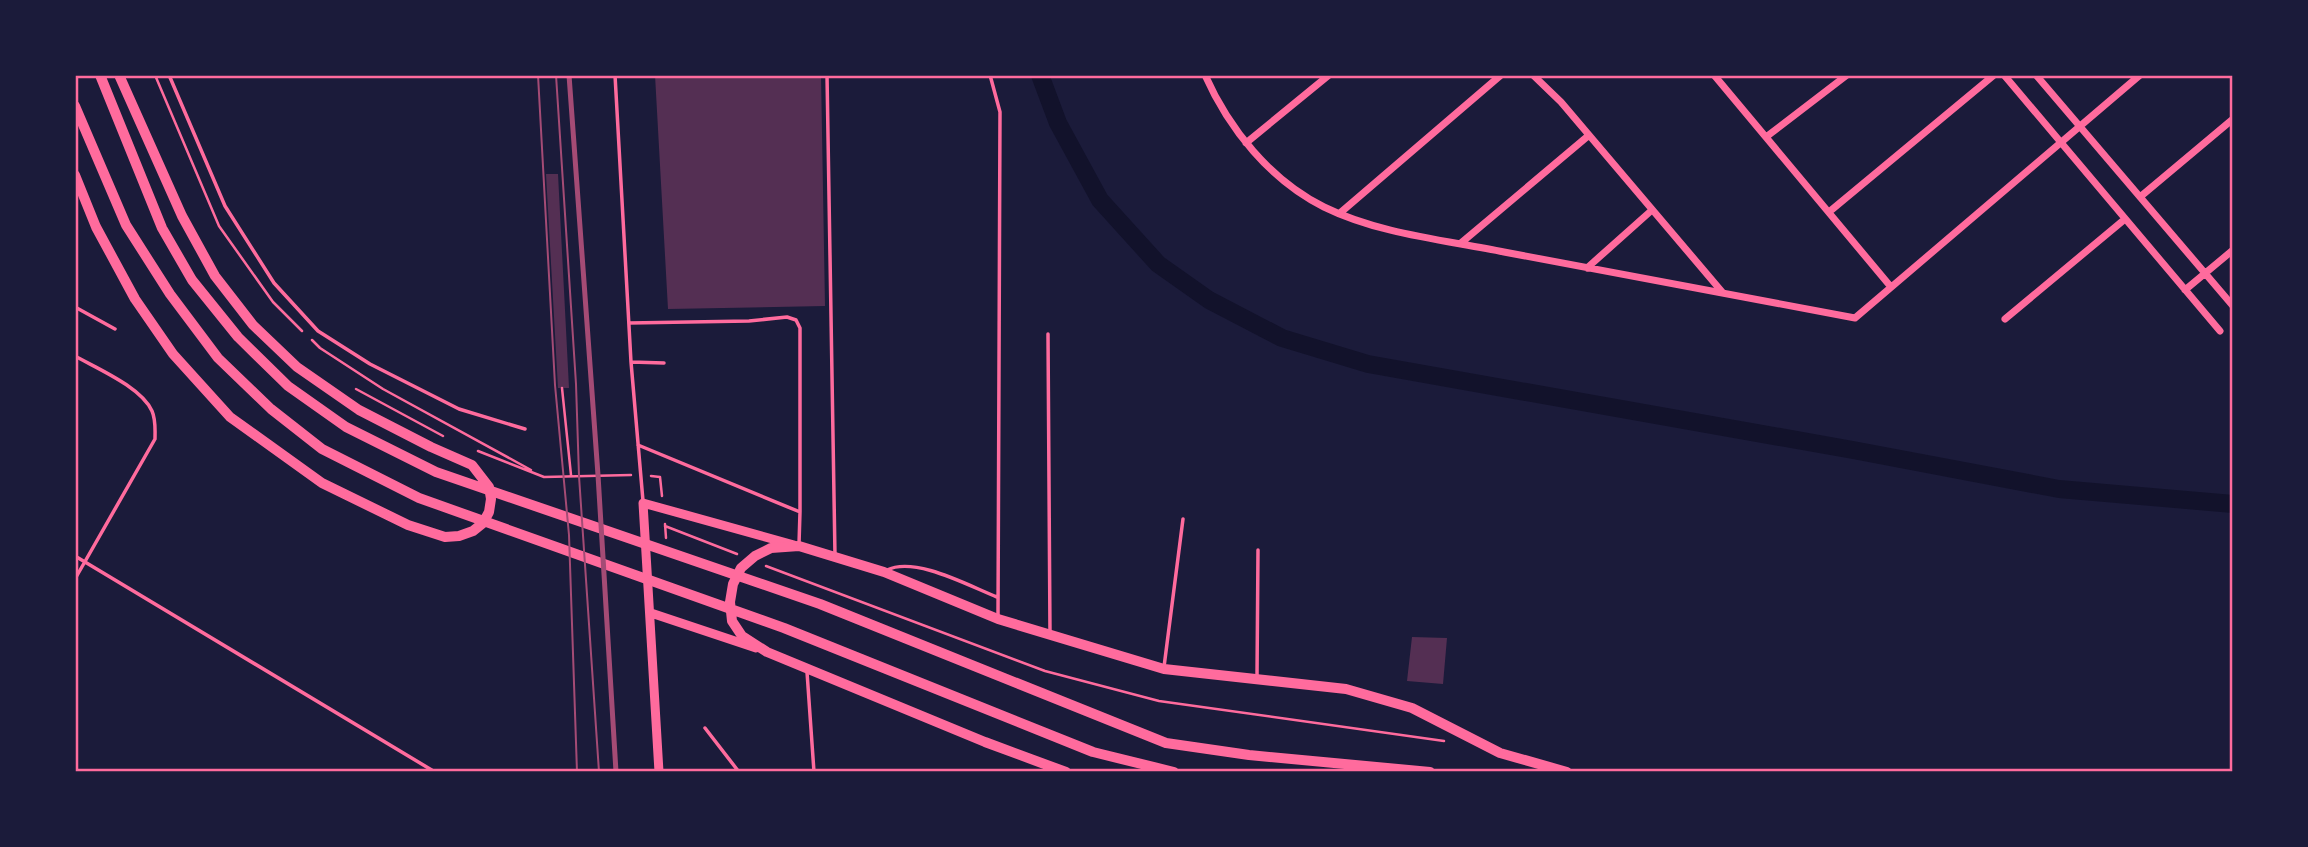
<svg xmlns="http://www.w3.org/2000/svg" width="2308" height="847" viewBox="0 0 2308 847" font-family="Signika,sans-serif">
<style>
.lines{fill:none;stroke-linecap:round;stroke-linejoin:round}
.canal{stroke:#12122b;stroke-width:18}
.building{fill:#542f53}
.path{stroke:#ff6b9d;stroke-width:2.5}
.service{stroke:#ff6b9d;stroke-width:3.5}
.minor{stroke:#ff6b9d;stroke-width:7}
.tertiary{stroke:#ff6b9d;stroke-width:9}
.primary{stroke:#ff6b9d;stroke-width:10}
.tram{stroke:#a44b75;stroke-width:2}
.rail{stroke:#a44b75;stroke-width:5}
.neatline{fill:none;stroke:#ff6b9d;stroke-width:2.5}
</style>
<rect width="100%" height="100%" fill="#1b1b3a"/>
<g class="lines">
<path class="canal" d="M1040,75L1058,123L1100,200L1158,264L1209,300L1282,338L1368,364L1853,450L2059,489L2233,504"/>
</g>
<path class="building" d="M655,75H821L825,306L668,309Z
M546,174H558L569,388H558Z
M1412,637L1447,638L1443,684L1407,681Z"/>
<g class="lines">
<path class="path" d="M155,75L219,226L273,302L302,331
M312,340L320,348L383,389L531,470
M562,388L571,475
M356,389L443,436
M478,451L544,477L631,475
M651,476L660,477L662,496
M665,524L666,538
M665,526L737,554
M766,566L1045,671L1159,701L1444,741"/>
<path class="service" d="M169,75L225,206L274,283L318,331L370,364L459,409L525,429
M615,75L631,362L643,501
M827,75L835,556
M990,75L1000,112L998,617
M75,307L115,329
M629,323L749,321L787,317L796,320L800,328V512L638,445
M1048,334L1050,634
M75,356C98,369 141,387 152,411C156,420 155,430 155,439L75,579
M631,362L664,363
M799,544L800,512
M75,556L435,772
M887,570C915,556 969,586 997,597
M1164,667L1183,519
M807,672L814,772
M1257,676L1258,550
M705,728L739,772"/>
<path class="minor" d="M1205,75C1229,129 1270,180 1324,207C1379,234 1445,240 1504,252C1621,275 1738,297 1855,318L2140,75
M1533,75L1561,102L1723,293
M1714,75L1891,287
M2004,75L2220,331
M2036,75L2233,306
M1766,137L1847,75
M1246,143L1329,75
M2140,197L2233,119
M1829,212L1994,75
M1340,213L1501,75
M1461,243L1588,136
M1587,268L1652,210
M2185,290L2233,250
M2005,319L2125,219"/>
<path class="tertiary" d="M651,613L756,648
M659,772L643,503L794,545"/>
<path class="primary" d="M100,75L162,228L192,280L238,337L288,386L346,427L436,472L820,604L1166,743L1249,755L1430,772
M75,106L126,225L170,294L218,358L271,409L322,449L419,498L784,628L1093,752L1174,772
M75,175L96,227L135,299L173,354L230,417L322,483L408,525L445,537L459,536L473,531L483,523L489,512L491,499L489,487L472,465L431,447L359,410L297,367L253,325L215,276L182,216L119,75
M1066,772L985,742L767,652L742,636L732,621L730,602L733,584L741,568L755,556L771,548L799,546L884,572L998,619L1164,669L1346,689L1412,708L1500,753L1567,772"/>
<path class="tram" d="M538,75L555,385L569,535L577,772
M556,75L576,384L579,476L599,772"/>
<path class="rail" d="M569,75L598,475L616,772"/>
</g>
<rect width="2308" height="847" fill="none" stroke="#1b1b3a" stroke-width="154"/>
<rect x="77" y="77" width="2154" height="693" class="neatline"/>
</svg>
